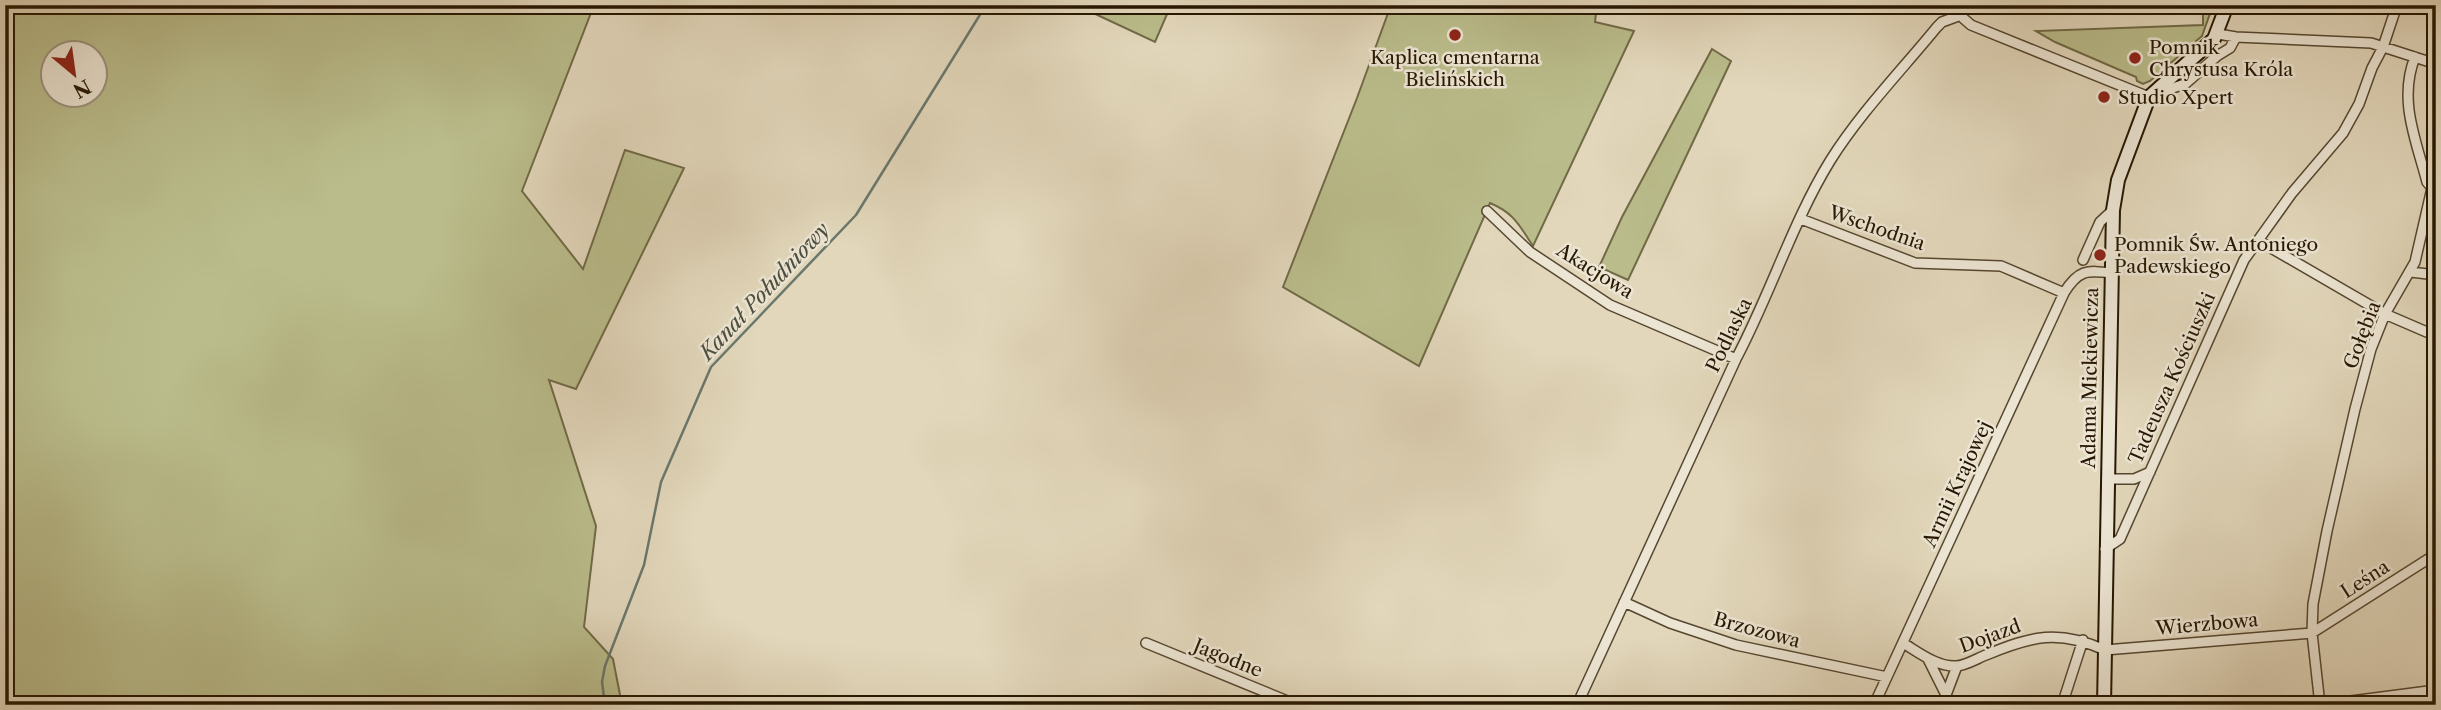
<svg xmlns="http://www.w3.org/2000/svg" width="2441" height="710" viewBox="0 0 2441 710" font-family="'Libre Caslon Text',serif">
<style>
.green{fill:#babc8b;stroke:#706a46;stroke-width:2;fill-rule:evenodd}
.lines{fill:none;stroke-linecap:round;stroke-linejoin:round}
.stream{stroke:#69786d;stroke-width:2.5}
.street-casing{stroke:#564730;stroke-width:12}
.secondary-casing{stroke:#271702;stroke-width:16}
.street{stroke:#ece5d3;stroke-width:9}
.secondary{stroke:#ece5d3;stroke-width:12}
.poi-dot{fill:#8f2418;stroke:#ece5d3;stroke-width:2.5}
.labels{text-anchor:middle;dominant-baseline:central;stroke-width:5;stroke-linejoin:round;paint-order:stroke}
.poi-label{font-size:19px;fill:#271702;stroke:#ece5d3;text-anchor:start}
.street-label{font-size:19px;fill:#271702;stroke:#ece5d3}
.water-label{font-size:21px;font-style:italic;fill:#4e4f40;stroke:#ece5d3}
</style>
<rect width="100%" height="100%" fill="#e2d7bb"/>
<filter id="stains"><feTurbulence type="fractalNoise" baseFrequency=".00286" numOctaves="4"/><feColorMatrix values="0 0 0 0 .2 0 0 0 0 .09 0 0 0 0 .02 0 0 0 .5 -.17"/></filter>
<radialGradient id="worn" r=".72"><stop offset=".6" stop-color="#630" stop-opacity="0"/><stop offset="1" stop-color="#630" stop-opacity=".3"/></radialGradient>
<path class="green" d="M5,5H594L522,191L583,269L625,150L684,168L576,389L549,380L596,526L584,627L613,659L622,705H5ZM94,52V94H52V52Z
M1076,5H1171L1155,42Z
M1391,5H1597L1595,22L1634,31L1533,246C1519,225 1514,213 1490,203L1419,366L1283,287L1357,98Z
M2203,5H2213L2202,36L2150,81L2143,84L2137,81L2136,77L2055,42L2036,31L2203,25Z
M1712,49L1731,61L1628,280L1599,267L1622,217Z"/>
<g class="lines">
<path class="stream" d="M605,705L602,682L605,666L644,565L661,482L711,367L856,215L986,5"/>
<defs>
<path id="street" d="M1958,5L1963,18L1971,25L2149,97
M2218,34L2236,37L2371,43L2436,64
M2157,93L2185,84L2217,56L2230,48L2236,37
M1487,211L1530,252L1610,305L1736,359
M1801,219L1915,263L2001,266L2064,293
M2259,241L2385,314L2436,336
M2083,260L2100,222L2113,210
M2411,272L2436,275
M2107,479H2134L2150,472
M2105,549L2120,539L2244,260L2292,193L2343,133L2359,104L2372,68L2383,47L2397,5
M1624,602L1670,623L1736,645L1887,677
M1146,643L1297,705
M1903,643C1918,652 1937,667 1956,666C1965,666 1978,658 1986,655C2032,636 2058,629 2105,650L2312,633L2436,554
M1928,659L1951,705
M1946,695L1957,666
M1577,705L1736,359C1770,295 1793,221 1830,161C1860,113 1901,71 1937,27L1942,22L1961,15
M1874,705L2064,293C2078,270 2086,270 2112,273
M2062,705L2083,640
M2320,705L2312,633L2313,604L2327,531L2355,409L2371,349L2385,314L2415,262L2432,188L2427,182C2416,140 2398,100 2415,57
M2320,705L2436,690"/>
<path id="secondary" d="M2104,705L2113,210L2118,180L2149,97L2214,39L2227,5"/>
</defs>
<use href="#street" class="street-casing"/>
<use href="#secondary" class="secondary-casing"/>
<use href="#street" class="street"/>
<use href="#secondary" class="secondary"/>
</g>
<g class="poi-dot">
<circle cx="1455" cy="35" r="7"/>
<circle cx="2135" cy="58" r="7"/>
<circle cx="2104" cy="97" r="7"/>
<circle cx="2100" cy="255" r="7"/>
</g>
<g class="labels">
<g class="poi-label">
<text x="2149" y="47">Pomnik<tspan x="2149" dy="22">Chrystusa Króla</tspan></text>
<text x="1455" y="57" text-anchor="middle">Kaplica cmentarna<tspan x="1455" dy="22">Bielińskich</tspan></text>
<text x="2118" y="97">Studio Xpert</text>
<text x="2114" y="244">Pomnik Św. Antoniego<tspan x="2114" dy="22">Padewskiego</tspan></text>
</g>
<g class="street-label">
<text transform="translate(1877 228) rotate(19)">Wschodnia</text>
<text transform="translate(1595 271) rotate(32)">Akacjowa</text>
<text transform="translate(1729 335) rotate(-64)">Podlaska</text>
<text transform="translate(2362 335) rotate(-69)">Gołębia</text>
<text transform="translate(2090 378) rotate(-89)">Adama Mickiewicza</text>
<text transform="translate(2172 378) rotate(-66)">Tadeusza Kościuszki</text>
<text transform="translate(1957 484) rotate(-65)">Armii Krajowej</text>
<text transform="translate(2365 579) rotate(-33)">Leśna</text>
<text transform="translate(2207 624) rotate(-5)">Wierzbowa</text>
<text transform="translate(1757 630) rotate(15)">Brzozowa</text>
<text transform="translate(1990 636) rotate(-20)">Dojazd</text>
<text transform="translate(1228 658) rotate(22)">Jagodne</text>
</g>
<g class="water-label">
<text transform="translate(764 291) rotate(-47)">Kanał Południowy</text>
</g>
</g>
<rect width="2441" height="710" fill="none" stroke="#e2d7bb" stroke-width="28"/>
<rect x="7" y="7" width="2427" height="696" fill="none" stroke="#271702" stroke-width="3.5"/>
<rect x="14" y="14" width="2413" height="682" fill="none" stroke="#271702" stroke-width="2"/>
<g transform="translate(74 74) rotate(151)"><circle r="33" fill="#ece5d3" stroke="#9d937f" stroke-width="2"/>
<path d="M0-5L12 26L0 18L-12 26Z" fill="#8f2418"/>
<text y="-10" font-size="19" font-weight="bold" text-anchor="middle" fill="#271702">N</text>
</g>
<rect width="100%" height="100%" filter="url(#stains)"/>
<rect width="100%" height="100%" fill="url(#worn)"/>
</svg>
